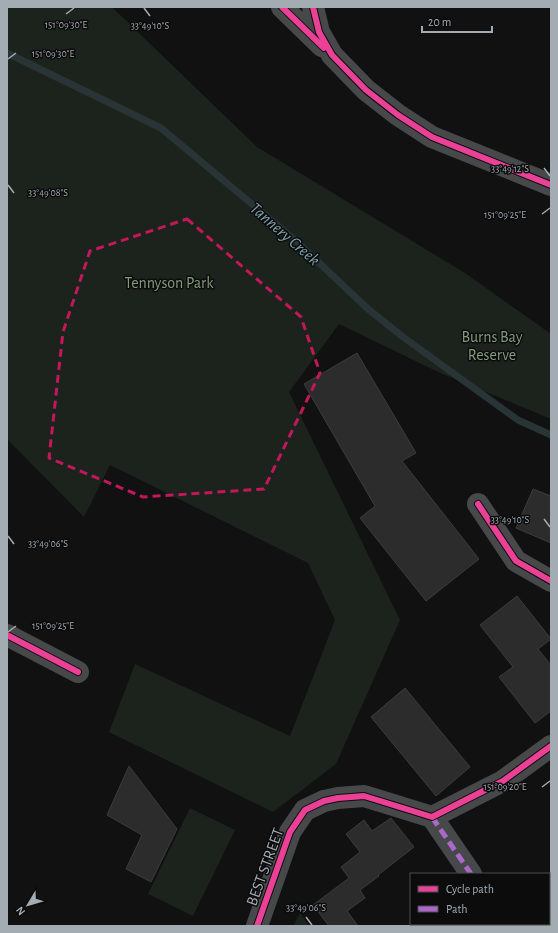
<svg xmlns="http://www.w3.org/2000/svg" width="558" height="933" viewBox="0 0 558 933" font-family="'Alegreya Sans',sans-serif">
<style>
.green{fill:#1c221c}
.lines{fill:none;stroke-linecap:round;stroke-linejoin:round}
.stream{stroke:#293436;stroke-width:7}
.building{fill:#2c2c2d;stroke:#3a3c3e}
.street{stroke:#46484a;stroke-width:22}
.quiet{stroke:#ac68c9;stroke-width:5;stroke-dasharray:10 5;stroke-linecap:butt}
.cycleway-casing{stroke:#0c0c0d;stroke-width:8}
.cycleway{stroke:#ea4096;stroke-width:6}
.marked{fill:none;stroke:#c2185b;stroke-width:3;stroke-dasharray:8 5;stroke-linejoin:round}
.ticks{fill:none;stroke:#a3acb2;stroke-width:1.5}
.labels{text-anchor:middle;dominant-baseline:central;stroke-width:3;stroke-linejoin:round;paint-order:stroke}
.park-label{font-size:16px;fill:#829c7b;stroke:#0c0c0d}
.street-label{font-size:16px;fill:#a3acb2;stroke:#0c0c0d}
.water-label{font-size:17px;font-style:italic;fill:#7ca1ab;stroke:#0c0c0d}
.ticks-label{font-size:10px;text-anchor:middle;fill:#a3acb2;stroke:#0c0c0d;stroke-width:3;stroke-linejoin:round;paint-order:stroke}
</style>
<rect width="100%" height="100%" fill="#111112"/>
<path class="green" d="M7,7H112L257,147L465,273L551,334V419L438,372L339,324L289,392L400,620L336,764L273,812L109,732L135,664L290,736L335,620L308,563L110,465L84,517L7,439Z
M190,808L235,830L193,916L148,894Z
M300,913L309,926H293Z"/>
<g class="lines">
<path class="stream" d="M7,53L161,128L296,241L368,309L403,337L518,420L551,435"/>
</g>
<path class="building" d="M357,353L416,453L402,461L479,559L426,601L360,518L375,506L304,384Z
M533,489L551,496V543L516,528Z
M517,596L551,639L538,649L551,665V711L535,723L499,677L513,667L480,625Z
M405,688L470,767L436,796L371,717Z
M129,766L177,829L151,882L126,869L142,835L107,815Z
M391,818L414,847L378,875L379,876L360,890L365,898L347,911L358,926H329L313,905L349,878L341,867L360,852L346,834L364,820L372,831Z"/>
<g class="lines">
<path class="street" d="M282,7L322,46
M313,7L319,32L332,55L366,90L398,115L432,137L551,185
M478,504L516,561L551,581
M7,635L78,672
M432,817L471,874
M549,906L551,905
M475,924V926
M257,926L290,832L305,810L324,801L338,798L364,796L432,817L503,781L551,746
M508,926L512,924"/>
<path class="quiet" d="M432,817L471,874
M549,906L551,905
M475,924V926
M508,926L512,924"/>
<defs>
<path id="cycleway" d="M282,7L324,48
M313,7L319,32L332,55L366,90L398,115L432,137L551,185
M478,504L516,561L551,581
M7,635L78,672
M257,926L290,832L305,810L324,801L338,798L364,796L432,817L503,781L551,746"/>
</defs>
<use href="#cycleway" class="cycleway-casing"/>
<use href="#cycleway" class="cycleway"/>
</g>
<path class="marked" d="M187,219L301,317L320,373L264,489L143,497L49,458L63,332L90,251Z"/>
<path class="ticks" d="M144,8L150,16M66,14L74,8M8,59L16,53M544,168L550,176M8,185L14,193M542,214L550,208M544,519L550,527M8,536L14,544M8,632L16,626M542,787L550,781M306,917L312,925"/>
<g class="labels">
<g class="park-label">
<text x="169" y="283">Tennyson Park</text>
<text x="492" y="337">Burns Bay<tspan x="492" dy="18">Reserve</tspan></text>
</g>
<g class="street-label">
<text transform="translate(265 867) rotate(-70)">BEST STREET</text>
</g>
<g class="water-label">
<text transform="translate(285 234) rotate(41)">Tannery Creek</text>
</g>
</g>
<g class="ticks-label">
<text x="66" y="28">151°09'30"E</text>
<text x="150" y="29">33°49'10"S</text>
<text x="53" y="57">151°09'30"E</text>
<text x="510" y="172">33°49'12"S</text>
<text x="48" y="196">33°49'08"S</text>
<text x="505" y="218">151°09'25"E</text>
<text x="510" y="523">33°49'10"S</text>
<text x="48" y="547">33°49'06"S</text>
<text x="53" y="629">151°09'25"E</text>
<text x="505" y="790">151°09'20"E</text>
<text x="306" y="911">33°49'06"S</text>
</g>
<rect width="558" height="933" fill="none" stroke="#a3acb2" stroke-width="16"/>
<rect x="410" y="873" width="140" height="52" fill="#0c0c0d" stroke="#484c4f"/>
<rect x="418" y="886" width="20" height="6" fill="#ea4096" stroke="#484c4f"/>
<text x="446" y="893" font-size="12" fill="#a3acb2">Cycle path</text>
<rect x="418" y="906" width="20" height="6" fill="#ac68c9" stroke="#484c4f"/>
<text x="446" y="913" font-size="12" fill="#a3acb2">Path</text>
<g transform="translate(28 905) rotate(232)" stroke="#0c0c0d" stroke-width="3" paint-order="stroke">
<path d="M0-3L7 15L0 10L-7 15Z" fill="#a3acb2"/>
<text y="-6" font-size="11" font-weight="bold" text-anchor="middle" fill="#a3acb2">N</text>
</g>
<path d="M422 26v6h70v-6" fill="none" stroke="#a3acb2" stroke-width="2"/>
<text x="428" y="26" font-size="12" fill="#a3acb2" stroke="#0c0c0d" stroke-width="3" paint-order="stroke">20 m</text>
</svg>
